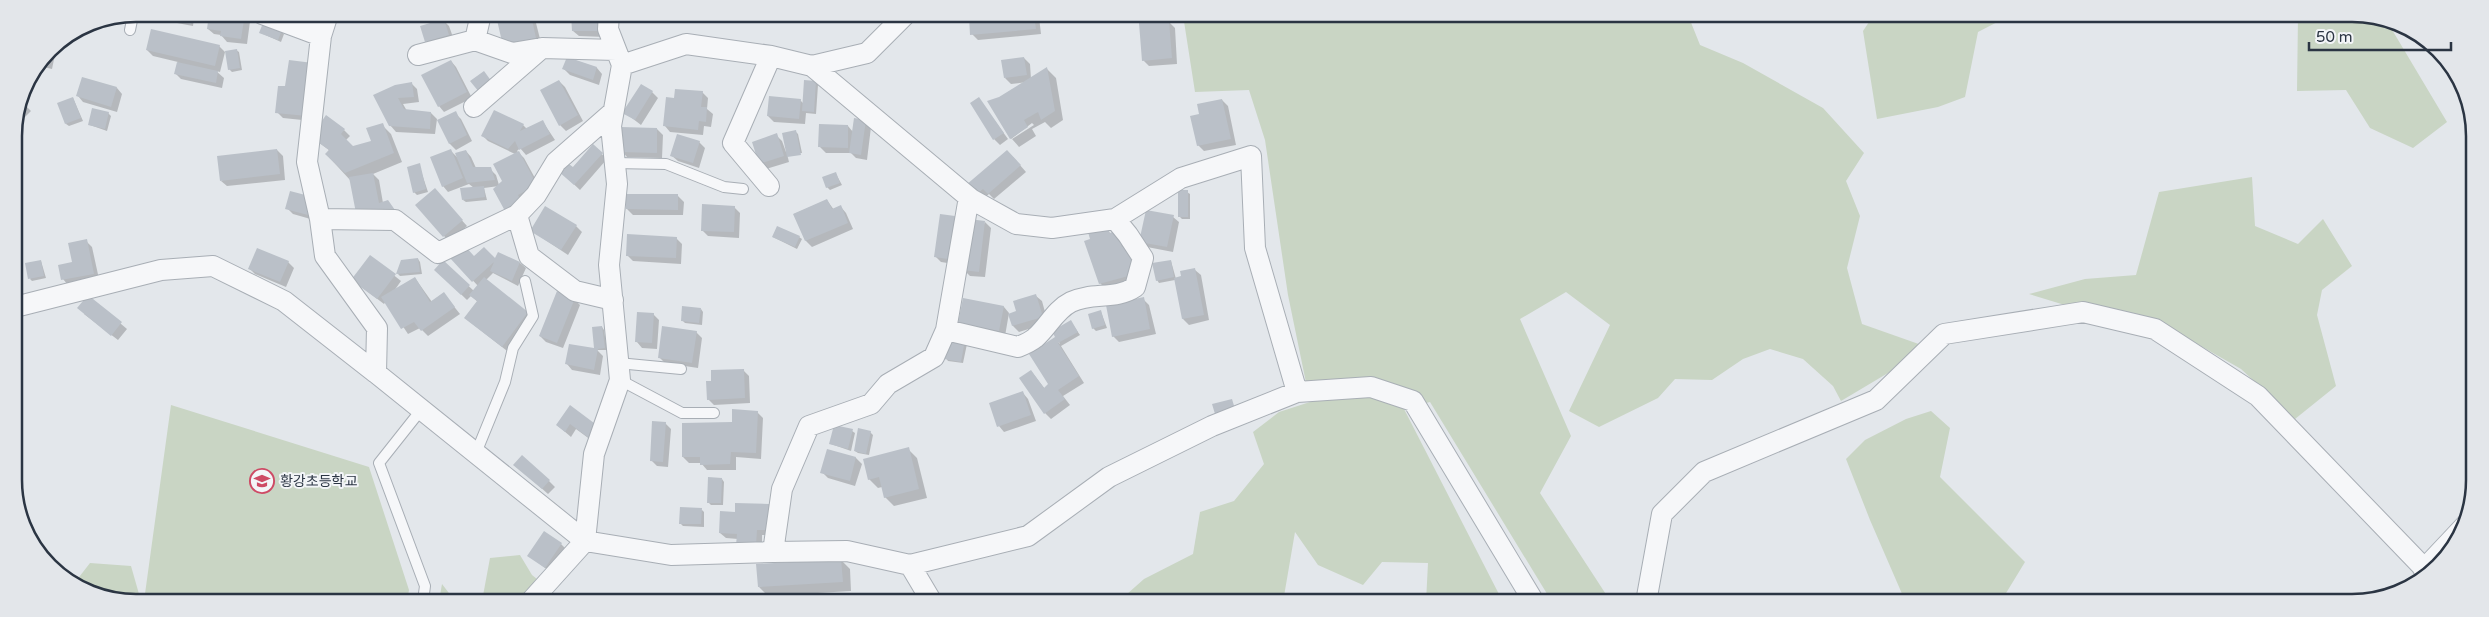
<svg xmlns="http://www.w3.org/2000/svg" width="2489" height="617" viewBox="0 0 2489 617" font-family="'Varela Round','Noto Sans KR',sans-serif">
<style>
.green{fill:#c9d5c4}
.shadow{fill:#0003}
.building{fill:#bac0c8}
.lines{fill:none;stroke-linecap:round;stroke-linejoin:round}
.service-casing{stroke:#a8aeb5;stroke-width:12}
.minor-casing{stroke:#a8aeb5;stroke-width:22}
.service{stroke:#f6f7f9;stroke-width:10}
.minor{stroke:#f6f7f9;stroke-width:20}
.labels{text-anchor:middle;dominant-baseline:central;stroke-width:4;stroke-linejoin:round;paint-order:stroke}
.poi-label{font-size:14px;fill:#2b3543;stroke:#f3f5f8;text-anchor:start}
.rim{fill:none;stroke:#2b3543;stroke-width:2.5}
</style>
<rect width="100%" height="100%" fill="#e3e7eb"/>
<path class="green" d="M1183,15H1688L1700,45L1743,63L1823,108L1864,153L1846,181L1860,216L1847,268L1862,324L1930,348L1841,401L1833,386L1803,359L1770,349L1743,359L1712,380L1675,379L1658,398L1599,427L1569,411L1610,325L1566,292L1520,319L1571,436L1540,493L1611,602H1552L1430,402L1404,409L1503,602H1426L1428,563L1382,562L1363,585L1318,565L1295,532L1283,602H1118L1144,579L1193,554L1200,512L1234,501L1264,464L1253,432L1279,412L1310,402L1288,295L1265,140L1249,90L1195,92Z
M1873,16H2009L1978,32L1965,97L1938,107L1877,119L1863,31Z
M2298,16H2376L2388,23L2447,122L2413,148L2370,128L2346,90L2297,91Z
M2252,177L2255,226L2298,244L2323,219L2352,266L2322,290L2317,315L2336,386L2295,419L2241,369L2157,321L2068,306L2029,294L2085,279L2136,275L2159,192Z
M171,405L369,467L409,590L407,601H144Z
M1931,411L1950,428L1940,477L2025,562L2000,603H1906L1870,520L1846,459L1865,440L1906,419Z
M520,555L532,575L553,592L548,601H482L490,558Z
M90,563L131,566L141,601H113L76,581Z
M442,584L455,601H439Z"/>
<path class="shadow" d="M176,14L192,15L194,18L193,26L177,23L175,21Z
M210,14H251L247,44L227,42L221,35L214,34L208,29Z
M298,14H324L307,24Z
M506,14H524L525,18L530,17L536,23L541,43L510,51Z
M605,14V37L579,36L573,31Z
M999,15H1037L1039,17L1041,34L978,40L972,34L970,17Z
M443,20L449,26L454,40L432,47L426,41Z
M1169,22L1175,28L1177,64L1149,66L1143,60Z
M281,31L284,34L281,42L261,33Z
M57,45L52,69L39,66L50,50Z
M219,46L225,52L220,72L216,71L224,78L222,88L181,79L175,73L178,62L153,56L147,50Z
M236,50L239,52L242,70L232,72L229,69Z
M568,58L597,68L602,74L599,85L570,75L564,69Z
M1024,58L1030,64L1031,79L1047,69L1056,78L1063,120L1051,128L1045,122L1032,129L1036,136L1019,147L1012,139L1034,125L1032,123L1011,139L989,102L999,99L1027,82L1011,84L1005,78Z
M451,61L456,67L472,98L444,112L439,106Z
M559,81L565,87L583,121L566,131L560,125Z
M815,82L818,85L816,114L806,113L805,124L774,122L768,116L800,100L803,103Z
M411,83L417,89L419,102L403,104L407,111L431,113L437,119L435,134L396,132L390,125L375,96Z
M117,88L122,94L117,112L83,102L78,96Z
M286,88L312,121L283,118L277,112Z
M652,92L658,98L641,125L624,112Z
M702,92L708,98L707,109L713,114L711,127L704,126L703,135L670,132L665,126L675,99Z
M73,98L83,121L69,126L66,124Z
M979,99L1008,139L1000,145L994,139Z
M1222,100L1228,106L1236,145L1204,151L1198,145L1200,115Z
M21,101L31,111L15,127Z
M108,113L111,116L107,131L90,125Z
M455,113L461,119L472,141L456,150L450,144L439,121Z
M866,121L871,127L867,160L856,158L851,153H826L820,147L848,126L853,132Z
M543,122L555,140L526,155L520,148L517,151L524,158L542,191L526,209L499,186L484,188L487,200L466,202L463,200L474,188L469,184L448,192L443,186L450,150L459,159L466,151L471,157L476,168L490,169L496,175L499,185L503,182L515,154L488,141L483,136L523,125L527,129Z
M382,125L391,134L402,162L373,174L379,180L383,203L388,202L399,216L387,220L326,154L329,150L318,142L344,130L350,136L346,140L353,147L372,142Z
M657,129L663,135L662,158L627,157L622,151Z
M795,131L798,134L802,153L787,154L789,162L766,169L760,163L776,135L782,141L786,152Z
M699,142L705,148L699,168L678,161L672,156Z
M593,146L607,159L580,190L565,176Z
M277,150L283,156L285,180L227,186L221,181Z
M1013,157L1026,172L994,199L989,194L982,200L976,195Z
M419,165L428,192L417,195L414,192Z
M836,174L842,185L830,190L827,187Z
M1187,192L1190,194V219H1182L1179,216Z
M440,196L467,226L450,242L444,236Z
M678,196L684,202L683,215H633L627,209Z
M312,198L314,220L293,214L287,208Z
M827,200L834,210L841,207L846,213L853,229L812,247L806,241L794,214Z
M734,207L740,213L739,238L708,236L702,230Z
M954,217L960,223L954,264L941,262L935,256Z
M1173,217L1179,222L1173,252L1147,247L1141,241Z
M985,222L991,228L985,277L970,276L964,270Z
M576,226L582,232L568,255L532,231Z
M1105,228L1111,234L1126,241L1140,283L1109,292L1100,283L1092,239Z
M773,237H799L802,239L797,249Z
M676,238L682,244L681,264L633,261L627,255Z
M86,241L92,247L99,279L68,285L63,279Z
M371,257L401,281L394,291L415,278L432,302L444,294L460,314L428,336L420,328L408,334L386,301L384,304L359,285Z
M475,257L520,263L526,268L518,286L493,273L486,280L536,321L511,354L465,318L478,302L471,296L467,300L436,270L443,262L474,291L478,286L452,258Z
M418,259L420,262L422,274L400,276L398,274L402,261Z
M41,261L46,278L32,281L30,279Z
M1171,261L1176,279L1195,270L1201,275L1209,320L1189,325L1183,319L1175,280L1159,283L1157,280Z
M288,262L294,268L286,287L255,274L249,268Z
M88,296L127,329L118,340L84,314Z
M1036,296L1042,301L1048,323L1019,332L1013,326L1010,315L1018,312Z
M574,299L580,305L563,348L546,342L540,336Z
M1143,299L1149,305L1156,334L1119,342L1113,336Z
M964,300L1004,307L1009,313L1005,336L965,329Z
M701,309L703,312L702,325L685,323L682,320Z
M1101,312L1107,328L1096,331L1093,328Z
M653,314L659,320L657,349L642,348L637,342Z
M1071,322L1080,335L1061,346L1084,383L1063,396L1070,405L1051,419L1045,413L1031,371L1045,389L1050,384L1055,339L1060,344L1054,332Z
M602,327L604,330L607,350H597L603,356L600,375L572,370L567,364L596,350Z
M696,332L702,338L698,368L665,363L659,357Z
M964,341L967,344L963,363L948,361L946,358Z
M743,370L749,376L750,403L714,405L708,399L713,382Z
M1023,393L1028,399L1036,421L1004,432L999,426Z
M571,407L595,443L576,429L571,437L557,425Z
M757,412L763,418L761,459L736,457V470H707L701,463H689L683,457L733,423Z
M665,423L671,429L668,467L657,466L651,460Z
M852,431L855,433L851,451L831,444Z
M870,432L873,435L869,455L858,453L855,451Z
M908,449L917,458L927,498L894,506L885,497L882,487L878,488L869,479Z
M828,450L856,458L862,464L855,486L828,478L822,472Z
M521,470L549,481L555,487L548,494Z
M722,479L724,482L723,505H711L708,502Z
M769,505L775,511L774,535H762V551L738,539L726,538L720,533L736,513Z
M702,510L704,512V527L683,526L680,523Z
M561,544L567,550L552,573L529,556Z
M841,560L850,569L851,591L768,596L759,587Z"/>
<path class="building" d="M174,14H192L191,24L173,21Z
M209,14H245L241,39L220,36L221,31L207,29Z
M297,14H308L300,19Z
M505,14H521L522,18L531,15L536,38L503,46L497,20L506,18Z
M571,14H600V31H572Z
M985,15H1034L1036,29L970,35L969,16Z
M444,19L449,35L425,42L420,26Z
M1169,21L1172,58L1142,61L1139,23Z
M263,23L282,30L278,40L259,33Z
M151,29L220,45L215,66L146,50Z
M237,49L240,68L228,70L225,51Z
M49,52L46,64L41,63Z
M567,57L597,67L593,80L562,69Z
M1024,57L1027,75L1004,78L1001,60Z
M289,60L313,63L307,116L275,113L278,86H285Z
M451,60L467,92L438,107L421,75Z
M177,62L218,71L216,83L174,74Z
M1047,67L1055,111L1041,120L1038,112L1024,120L1028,127L1010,139L987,101L999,97Z
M484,71L492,82L479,92L470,81Z
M82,77L117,87L111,107L76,96Z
M559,80L578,115L559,126L540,90Z
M804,80L816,81L814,112L802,111Z
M412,82L414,97L398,98L404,109L431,112L430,129L389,126L373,95L395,85Z
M641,84L653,91L635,120L622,113Z
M675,89L703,91L701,107H707L706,122L699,121L698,130L663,126L666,97L674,98Z
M769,96L801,99L799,119L767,116Z
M73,97L81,118L65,124L57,103Z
M979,97L1004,133L993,140L970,103Z
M21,99L26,105L18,112L20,105Z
M1222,99L1231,139L1197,146L1190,116L1199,114L1197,104Z
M92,108L109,112L105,129L88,125Z
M494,110L524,124L520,131L543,120L550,134L519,150L515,141L508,149L481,136Z
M456,111L467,135L449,144L437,120Z
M326,115L345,129L341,134L353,146L371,141L366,128L383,123L394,153L345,173L325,154L329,150L311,137Z
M854,118L866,120L861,155L849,153Z
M819,124L848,125V148L818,147Z
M621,127L657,128V153L620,152Z
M796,130L801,155L787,157L782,133Z
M777,133L784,156L759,164L752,142Z
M677,134L700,141L693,163L670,156Z
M593,144L603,153L574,185L558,171L566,162L573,167Z
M277,149L280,174L220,181L217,156Z
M451,149L463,178L442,187L430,157Z
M466,150L473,167H491L495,180L467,183L455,153Z
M1007,150L1021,165L988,194L983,189L975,195L966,185Z
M519,151L537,185L518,195L522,203L505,211L493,189L502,181L493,164Z
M420,163L426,189L413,193L407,167Z
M836,172L840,183L826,188L822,177Z
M373,173L379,203L388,200L395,210L356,213L349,177Z
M484,186L485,197L462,200L460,188Z
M435,188L463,220L443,237L415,205Z
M1178,190H1188V217H1178Z
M290,191L313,197L308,215L285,209Z
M626,194H678V210L626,209Z
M827,199L832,209L841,205L848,223L805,241L793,214Z
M702,204L735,206L734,232L701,231Z
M545,206L577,225L561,250L530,231Z
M1146,210L1174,215L1167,247L1139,242Z
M940,214L955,216L948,259L934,257Z
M969,219L985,221L979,272L963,270Z
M777,226L800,236L795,247L772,237Z
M1106,226L1110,233L1117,230L1122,247L1128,246L1135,258L1132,275L1099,284L1084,241L1090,239L1088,232Z
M627,234L677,237L676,258L626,256Z
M87,239L94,274L61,280L58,265L72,262L68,243Z
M464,245L474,256L484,247L495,258L498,252L520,262L512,281L490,271L494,262L472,282L450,258Z
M257,248L289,261L280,282L248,269Z
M370,255L396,274L401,260L418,258L420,272L396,274L377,299L351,280Z
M41,260L44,276L28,279L25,263Z
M443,260L470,285L461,295L434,270Z
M1171,260L1174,277L1156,281L1152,263Z
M1195,268L1204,315L1182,319L1174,278L1181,276L1180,271Z
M415,277L430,302L444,292L455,307L421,331L414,322L401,329L381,297Z
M484,277L528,312L502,347L464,318L477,301L469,295Z
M557,291L575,298L557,343L539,336Z
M1036,294L1043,317L1012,326L1008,314L1016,311L1013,301Z
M88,295L122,322L111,336L77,308Z
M1144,297L1150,329L1112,337L1106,305Z
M963,298L1004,306L999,331L958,323Z
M682,306L701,308L699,323L681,321Z
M1101,310L1105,325L1092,329L1088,314Z
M637,312L654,313L652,343L635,342Z
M1071,320L1078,332L1058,343L1079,376L1058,390L1065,399L1044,414L1019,378L1031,370L1044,388L1048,384L1029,354L1055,337L1052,331Z
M602,326L605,348L598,349L594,370L565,364L569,344L594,348L592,327Z
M662,326L697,331L692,363L658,358Z
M949,337L965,340L961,362L944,359Z
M744,369L745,398L707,400L706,381H711V370Z
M1023,391L1031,415L997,427L989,403Z
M1232,399L1235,409L1215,414L1212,404Z
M570,405L598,426L589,438L570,424L565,432L556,425Z
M732,409L758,411L756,453L731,452L730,464L700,465V457H682V423L732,422Z
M652,421L666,422L663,462L650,461Z
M834,425L853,429L848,449L829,444Z
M858,428L871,431L866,454L854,451Z
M909,447L919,489L884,498L879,477L868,480L863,459Z
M827,449L856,457L850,481L820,473Z
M522,455L550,480L542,489L513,465Z
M708,477L722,478L721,503H707Z
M735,503L769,504L768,530H757L756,545H736L737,534L719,533L720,511L735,512Z
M680,507L702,508L701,524H679Z
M544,531L562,543L545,568L527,556Z
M841,559L843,582L758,587L756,564Z"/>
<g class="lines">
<defs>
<path id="service" d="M130,30L133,15
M615,163L666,164L724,187L743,189
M618,363L681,369
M620,380L682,413H714
M421,410L379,463L425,586L423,601
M476,453L505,382L513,348L533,316L525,281
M2421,565L2470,513"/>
<path id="minor" d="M262,14L321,36
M328,14L321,36L307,162L320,219L325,256L377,328L376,373L585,541L671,555L773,552L782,489L809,426L871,404L888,384L934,357L946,330L969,197
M475,40L481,14
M418,55L475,40L512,53L542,48
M622,65L686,44L771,56L812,66L867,53L905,15
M812,66L971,199L1016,224L1052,228L1115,219L1128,235L1143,258L1135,287C1116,300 1092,292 1071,302C1055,310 1048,327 1035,338C1030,342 1023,345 1018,347L946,330
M474,107L542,48L616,50
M769,186L733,143L771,56
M517,215L529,256L575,291L613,300
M320,219L395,220L438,253L517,215L536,195L556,162L613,112
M15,307L161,270L213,266L284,301L376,373
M1297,392L1371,387L1413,401L1534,602
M773,552L847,551L910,565L1028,536L1109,477L1212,426L1297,392L1255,248L1251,156L1181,178L1115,219
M910,565L932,602
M531,601L585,541L594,454L620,380L609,265L617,184L611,126L622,65L608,29L609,14
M1646,602L1662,514L1704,472L1876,400L1944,334L2083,312L2155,329L2258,396L2421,565L2428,576"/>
</defs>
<use href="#service" class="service-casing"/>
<use href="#minor" class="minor-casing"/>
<use href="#service" class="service"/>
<use href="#minor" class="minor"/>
</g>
<defs>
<symbol id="school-ring" viewBox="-11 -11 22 22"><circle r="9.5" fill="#f3f5f8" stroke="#ce4a65" stroke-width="1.5"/><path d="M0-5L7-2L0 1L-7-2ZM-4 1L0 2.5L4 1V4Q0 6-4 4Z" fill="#ce4a65"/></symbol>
</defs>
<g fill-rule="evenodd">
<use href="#school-ring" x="248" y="467" width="28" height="28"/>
</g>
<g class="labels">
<g class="poi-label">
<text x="280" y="481">황강초등학교</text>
</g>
</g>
<path d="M0 0H2489V617H0ZM136 22H2352A114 114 0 0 1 2466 136V480A114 114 0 0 1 2352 594H136A114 114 0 0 1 22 480V136A114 114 0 0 1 136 22Z" fill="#e3e6ea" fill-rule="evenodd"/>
<path class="rim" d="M136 22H2352A114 114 0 0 1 2466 136V480A114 114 0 0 1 2352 594H136A114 114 0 0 1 22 480V136A114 114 0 0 1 136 22Z"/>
<path d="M2309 42v8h142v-8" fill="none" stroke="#2b3543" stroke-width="2.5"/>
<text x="2316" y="42" font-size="15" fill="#2b3543" stroke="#f3f5f8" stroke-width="4" paint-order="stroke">50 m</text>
</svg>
